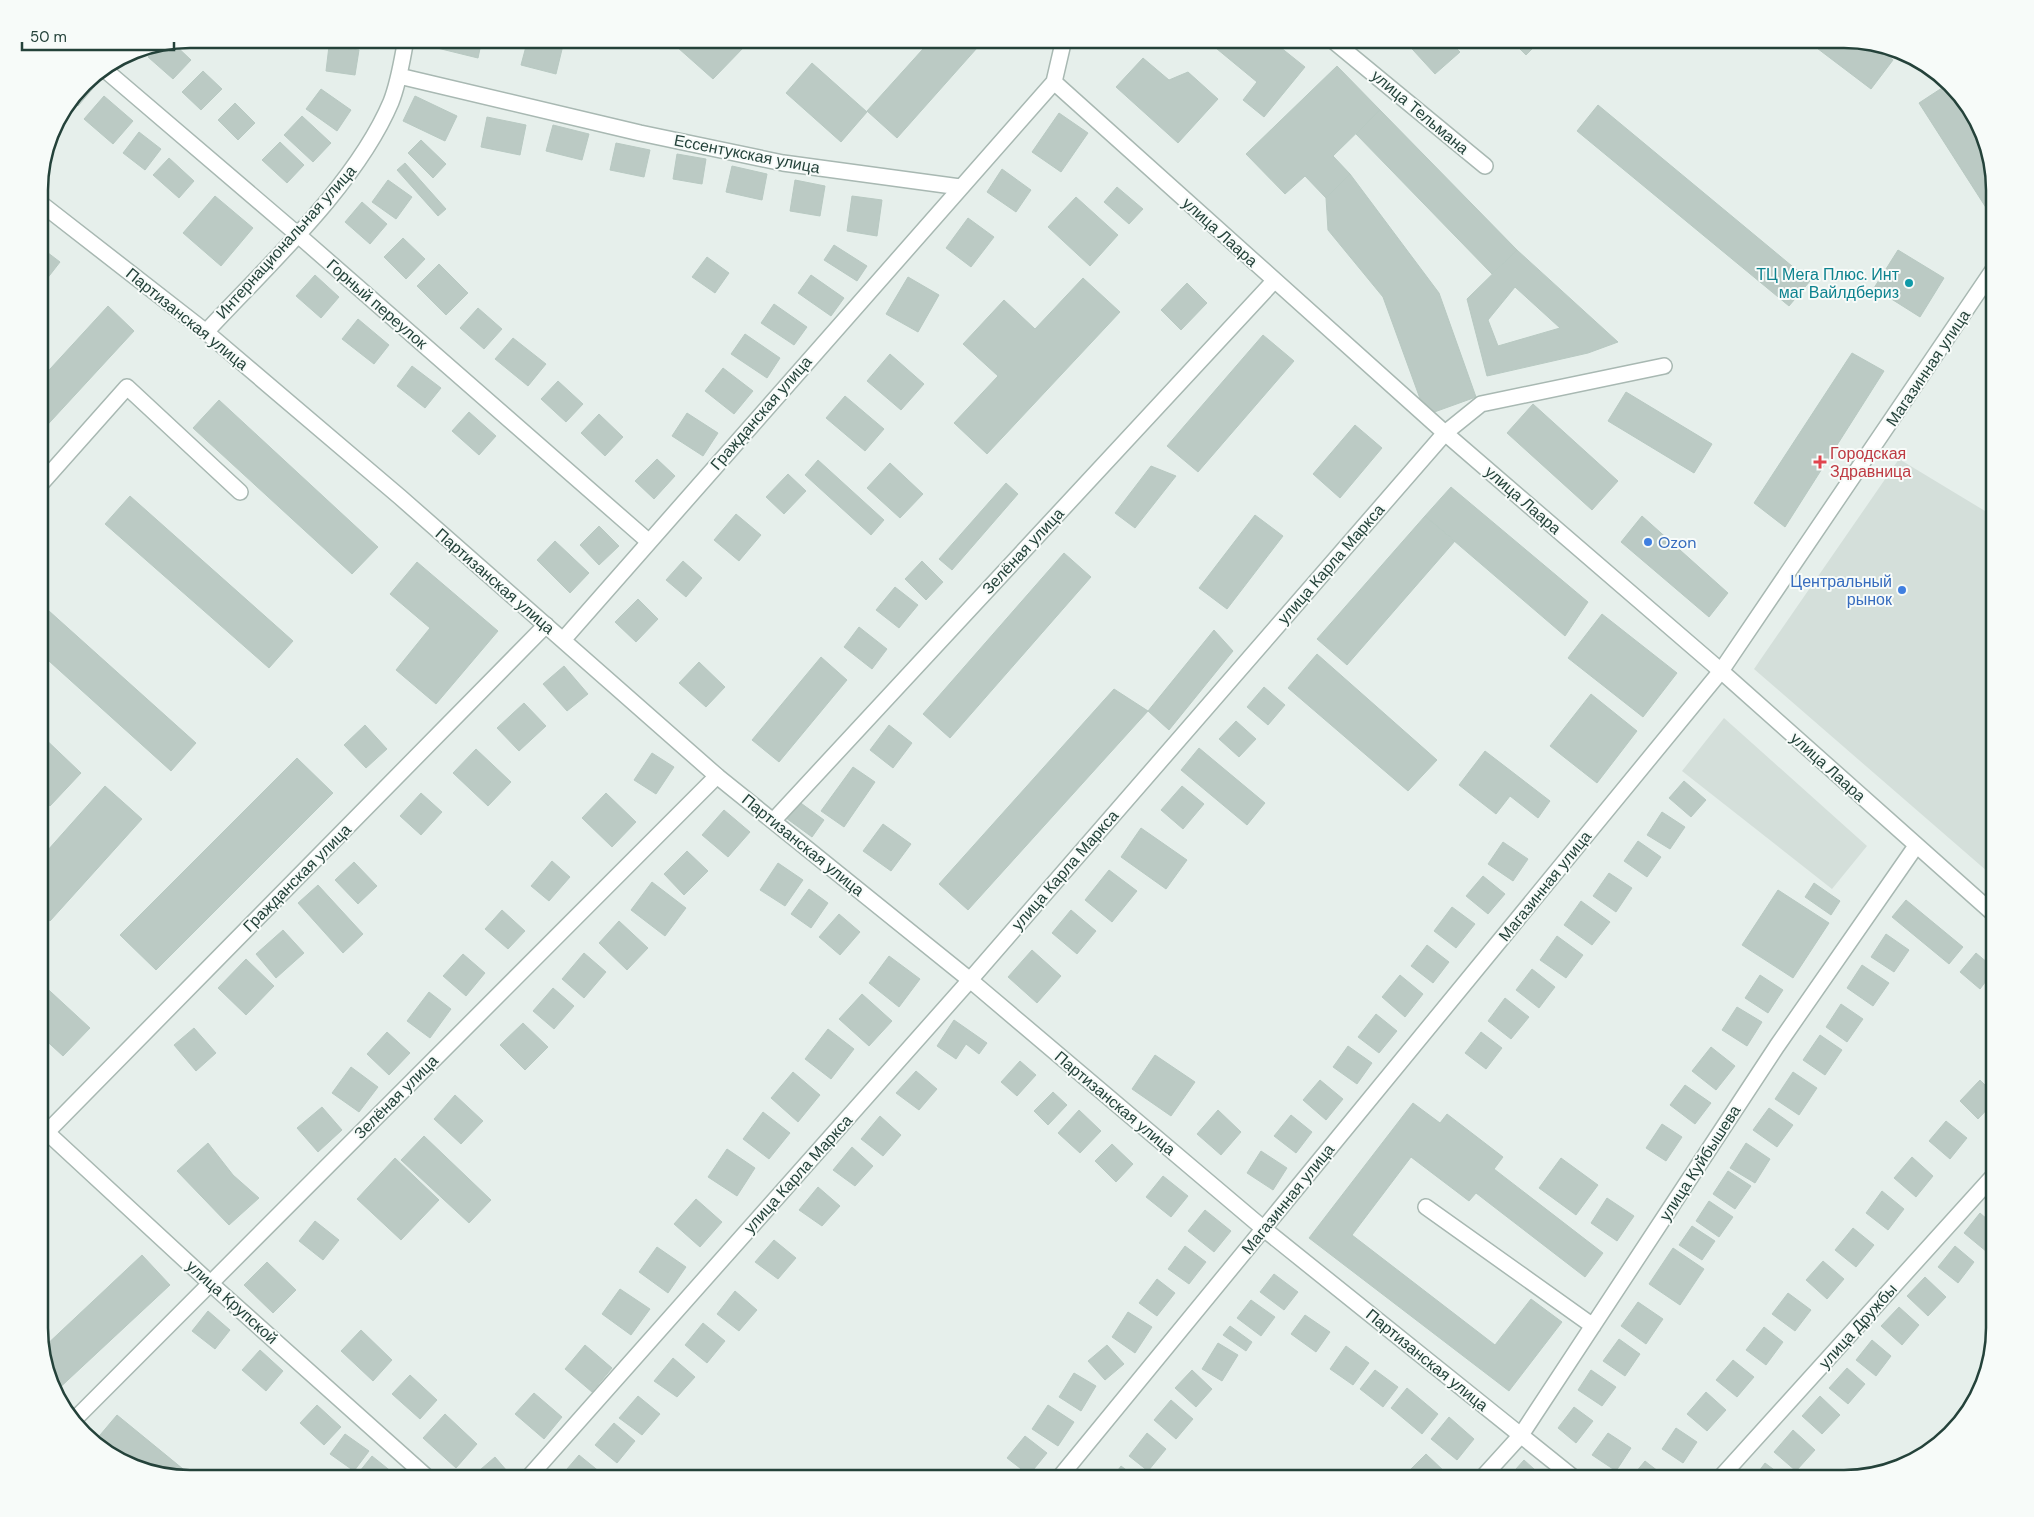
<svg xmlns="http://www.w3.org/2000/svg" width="2034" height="1517" viewBox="0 0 2034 1517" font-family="'DM Sans',sans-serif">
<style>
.built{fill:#d4dfda}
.building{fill:#bbcac4;stroke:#b8c9c2;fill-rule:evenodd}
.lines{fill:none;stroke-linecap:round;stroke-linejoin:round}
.minor-casing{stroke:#a8b8b2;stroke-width:18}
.tertiary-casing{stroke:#a8b8b2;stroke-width:18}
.minor{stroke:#fff;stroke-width:15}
.tertiary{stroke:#fff;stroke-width:15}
.culture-dot{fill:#0f9aa8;stroke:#f7fbf9;stroke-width:2}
.health-dot{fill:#e0444e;stroke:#f7fbf9;stroke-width:2}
.shop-dot{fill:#3f7fe0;stroke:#f7fbf9;stroke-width:2}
.labels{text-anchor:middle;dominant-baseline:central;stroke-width:4;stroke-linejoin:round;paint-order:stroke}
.street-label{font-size:16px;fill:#24423a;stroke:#f7fbf9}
.culture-label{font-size:16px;fill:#0d838f;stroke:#f7fbf9;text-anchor:end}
.health-label{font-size:16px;fill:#be3a42;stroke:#f7fbf9;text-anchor:start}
.shop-label{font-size:16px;fill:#366cbe;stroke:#f7fbf9;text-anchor:start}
.rim{fill:none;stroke:#24423a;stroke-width:2.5}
</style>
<rect width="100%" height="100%" fill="#e6efeb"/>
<path class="built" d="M1899,459L1985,511L1995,498V878L1754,669Z
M1724,718L1867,846L1832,889L1682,771Z"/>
<path class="building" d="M431,39H482L478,58L429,46Z
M528,39H554L564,41L556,74L521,65Z
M668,39H735L744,47L713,79Z
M932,39H985L897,138L867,111Z
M1216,39H1270L1305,67L1264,117L1243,100L1257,82L1211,44Z
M1403,39H1447L1460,52L1435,74Z
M1510,39H1542L1526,55Z
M1805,39H1845L1872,43L1893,60L1871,89Z
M172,42L191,60L173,79L148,57L158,45Z
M329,46L359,50L355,75L326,71Z
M1143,58L1169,80L1188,72L1218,99L1178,143L1116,87Z
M812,63L867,112L841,142L786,93Z
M1337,66L1380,110L1333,156L1350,174L1326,198L1305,176L1285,194L1246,154Z
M203,71L222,89L201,110L182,92Z
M88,80L95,86L78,106L71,100L83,83Z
M1948,84L1980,123L1995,189V214L1992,217L1919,103Z
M321,89L351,110L337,131L306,109Z
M104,96L133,121L113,144L84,119Z
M415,96L457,116L445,141L403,121Z
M235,103L255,123L238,140L218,120Z
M1598,105L1810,281L1789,306L1577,131Z
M1380,110L1517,250L1492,274L1356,134Z
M1059,113L1088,133L1061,172L1032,152Z
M302,116L331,143L313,162L284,135Z
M487,117L526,125L520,155L481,147Z
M553,125L589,134L582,160L546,151Z
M139,132L161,149L145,170L123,153Z
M421,140L446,164L433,178L408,153Z
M280,142L304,165L287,183L262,160Z
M616,143L650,150L644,177L610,170Z
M677,154L706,159L702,184L673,179Z
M169,158L194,181L179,198L153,175Z
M405,163L446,209L438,216L397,170Z
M732,166L767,174L762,200L726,192Z
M1002,169L1031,190L1016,212L987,192Z
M1350,174L1439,293L1476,397L1426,415L1383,297L1328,230L1326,198Z
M388,180L412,197L396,219L372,202Z
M795,180L825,186L820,216L790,211Z
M1117,187L1143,209L1129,224L1104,202Z
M215,196L253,228L221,266L183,233Z
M852,196L882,200L877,236L847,231Z
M1076,197L1118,235L1090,266L1048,227Z
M362,202L387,224L370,244L345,222Z
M968,218L994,237L971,267L946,248Z
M403,238L425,259L406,279L384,257Z
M834,245L867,266L857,281L824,260Z
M39,246L60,262L39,289Z
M1517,250L1618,342L1588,353L1487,376L1467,299ZM1515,287L1560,328L1498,346L1488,320Z
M1898,250L1944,278L1920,317L1874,288Z
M707,257L729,273L715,293L692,277Z
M439,264L468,293L446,315L417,286Z
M315,275L339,297L321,318L296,296Z
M811,275L844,298L831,316L798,293Z
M908,277L939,295L918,332L886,314Z
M1083,278L1120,312L987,454L954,423L998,376L963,344L1004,300L1035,329Z
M1187,283L1207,303L1181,330L1161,310Z
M774,304L807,327L794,345L761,323Z
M108,306L134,331L39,434V381Z
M478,308L502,329L484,349L460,328Z
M358,319L389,345L374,364L342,339Z
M745,334L780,358L767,378L731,354Z
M1263,335L1294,361L1198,472L1167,446Z
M513,338L546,364L528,386L495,359Z
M1852,353L1884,371L1785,527L1754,503Z
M890,354L924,384L901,410L867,381Z
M412,366L441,388L425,408L397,386Z
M723,368L753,391L734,414L705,391Z
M558,381L583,404L566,422L541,399Z
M1626,392L1712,444L1694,473L1608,421Z
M845,396L884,429L865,451L826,418Z
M219,400L378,547L352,574L193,428Z
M1533,404L1618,481L1592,510L1507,433Z
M469,412L496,436L479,455L452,431Z
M687,413L718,433L703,456L672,436Z
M599,414L623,437L605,456L581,433Z
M1355,425L1382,448L1340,498L1313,474Z
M657,459L675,476L654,499L635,481Z
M818,460L884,520L871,535L805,475Z
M890,463L923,494L900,518L867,488Z
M1151,466L1176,476L1135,528L1115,513Z
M788,474L806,491L784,514L766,497Z
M1006,483L1018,494L952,570L939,559Z
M1451,487L1588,602L1565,636L1425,516Z
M130,496L293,641L269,668L105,524Z
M736,514L761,535L739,561L714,540Z
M1255,515L1283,536L1227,609L1199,588Z
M1425,516L1455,541L1347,665L1317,639Z
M1642,516L1728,593L1709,617L1621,542Z
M599,526L619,546L599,565L580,545Z
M555,541L589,573L570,593L537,560Z
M1064,553L1091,577L950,738L923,714Z
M683,561L702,578L686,597L666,580Z
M922,561L943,582L926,600L905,579Z
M417,562L498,631L436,704L396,670L430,628L390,594Z
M895,587L918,605L899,628L876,610Z
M638,599L658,619L636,642L615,622Z
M39,602L196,743L171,771L39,652Z
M1602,614L1677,673L1643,717L1568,658Z
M859,627L887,649L872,669L844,647Z
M1214,630L1233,651L1169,730L1148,711Z
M1317,654L1437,760L1408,791L1288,688Z
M821,657L847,680L779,762L752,740Z
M699,662L725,687L706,707L679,683Z
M564,666L588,694L567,711L543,684Z
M1264,687L1285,705L1268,725L1247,707Z
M1114,689L1148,711L968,910L939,884Z
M1591,694L1637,731L1597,783L1550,746Z
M524,703L546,726L519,751L497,728Z
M1236,721L1256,739L1239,757L1219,739Z
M365,725L387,749L366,768L344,745Z
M889,725L912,743L893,768L870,750Z
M39,733L81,773L50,806L39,796Z
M1199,748L1265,803L1247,825L1181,770Z
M476,749L511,782L488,806L453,773Z
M1485,751L1550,801L1538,818L1510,796L1496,814L1459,785Z
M652,753L674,767L656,794L634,780Z
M297,758L333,793L156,970L120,935Z
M853,767L875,782L844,827L821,811Z
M1684,781L1706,800L1691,817L1669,798Z
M105,786L142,819L50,921L39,911V860Z
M1182,786L1204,804L1183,829L1161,810Z
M421,793L442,812L421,835L400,816Z
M606,793L636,822L612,847L582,818Z
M798,801L824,820L812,837L786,818Z
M724,810L750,832L728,857L702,835Z
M1662,812L1685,827L1670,849L1647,835Z
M883,824L911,844L891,871L863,851Z
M1141,828L1187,860L1166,889L1121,857Z
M1638,841L1661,857L1647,877L1624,861Z
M1503,842L1528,859L1513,881L1488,864Z
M687,851L708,871L684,895L664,874Z
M552,861L570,877L549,901L531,886Z
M354,862L377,886L358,904L335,880Z
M778,863L803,880L785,906L760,890Z
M1109,870L1137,891L1112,922L1085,900Z
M1609,873L1632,888L1616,912L1593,896Z
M1483,876L1505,894L1488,914L1466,896Z
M652,882L686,908L665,936L631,910Z
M1814,883L1840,901L1831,915L1805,897Z
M318,885L363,934L343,953L298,903Z
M809,889L828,903L811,928L791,914Z
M1778,890L1829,923L1793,978L1742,945Z
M1906,900L1963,947L1949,964L1892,917Z
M1581,901L1610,922L1592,945L1564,925Z
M1452,907L1475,924L1456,948L1434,931Z
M502,910L525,931L508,949L485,929Z
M1071,910L1096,931L1077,954L1052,933Z
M839,914L860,932L840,955L819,937Z
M619,921L648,948L627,970L599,943Z
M283,930L304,953L276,978L256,954Z
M1886,934L1909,950L1894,972L1871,957Z
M1557,936L1583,955L1566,978L1540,960Z
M1427,945L1449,962L1433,983L1411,966Z
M1032,950L1061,976L1037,1003L1008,977Z
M584,953L606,972L584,998L562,979Z
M1976,953L1995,969L1980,989L1960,972Z
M463,954L485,973L466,996L443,976Z
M889,956L920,979L899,1007L869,983Z
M246,959L274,986L246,1015L218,988Z
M1862,965L1889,983L1873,1006L1847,988Z
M1532,969L1555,987L1539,1008L1516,990Z
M1400,975L1423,994L1405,1017L1382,997Z
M1760,975L1783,990L1768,1013L1745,998Z
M39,981L90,1028L63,1056L39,1034Z
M553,988L574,1006L554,1029L533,1011Z
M429,992L451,1009L430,1038L407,1021Z
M862,994L892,1021L869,1046L839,1019Z
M1505,998L1529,1017L1511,1039L1488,1021Z
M1841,1004L1863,1019L1847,1042L1826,1027Z
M1737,1007L1762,1022L1747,1046L1722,1030Z
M1376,1014L1397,1031L1379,1053L1358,1037Z
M954,1020L987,1043L979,1054L966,1044L956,1059L937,1046Z
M523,1023L548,1047L525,1070L500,1045Z
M194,1028L216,1053L196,1071L174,1045Z
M828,1029L854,1049L831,1079L805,1059Z
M387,1032L410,1053L389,1075L367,1054Z
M1481,1032L1502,1048L1486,1069L1465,1053Z
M1820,1035L1842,1050L1825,1075L1803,1060Z
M1348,1046L1372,1063L1357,1084L1333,1067Z
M1711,1047L1735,1066L1716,1090L1692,1071Z
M1155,1055L1195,1082L1171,1116L1132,1089Z
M1020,1061L1036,1075L1017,1096L1001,1082Z
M351,1067L378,1087L359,1112L332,1093Z
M916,1071L937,1089L919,1110L896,1093Z
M793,1072L820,1095L798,1122L771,1098Z
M1793,1072L1817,1088L1799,1115L1775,1099Z
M1320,1080L1343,1099L1326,1120L1303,1100Z
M1980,1080L1995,1095V1101L1978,1119L1960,1101Z
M1685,1085L1711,1103L1695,1124L1670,1105Z
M1053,1092L1067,1105L1048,1125L1034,1111Z
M455,1095L483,1121L461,1144L434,1119Z
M1413,1103L1440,1123L1447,1114L1503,1157L1494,1169L1603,1253L1585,1277L1476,1193L1469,1201L1411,1157L1352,1235L1495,1345L1531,1299L1562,1322L1509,1391L1309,1238Z
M322,1107L342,1130L318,1152L297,1128Z
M1769,1108L1793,1125L1777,1147L1753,1130Z
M1079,1110L1101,1131L1080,1153L1058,1133Z
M1218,1110L1241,1132L1221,1155L1197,1134Z
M763,1112L790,1133L769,1159L743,1139Z
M1291,1115L1312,1132L1296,1153L1274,1136Z
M880,1116L901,1135L883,1156L861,1139Z
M1946,1121L1967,1138L1950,1159L1929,1141Z
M1662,1124L1682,1137L1666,1161L1646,1148Z
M424,1136L491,1200L469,1223L401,1160Z
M208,1143L233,1175L259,1198L229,1225L177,1171Z
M1746,1143L1770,1159L1755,1183L1730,1168Z
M1112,1144L1133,1164L1116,1182L1095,1161Z
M852,1147L873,1166L855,1186L833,1170Z
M727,1149L755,1168L737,1196L708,1177Z
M1261,1151L1287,1168L1273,1190L1247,1173Z
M1912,1157L1933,1176L1916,1197L1894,1178Z
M395,1158L439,1200L401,1240L357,1199Z
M1561,1158L1598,1185L1576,1215L1539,1188Z
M1728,1171L1751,1186L1735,1209L1713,1194Z
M1163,1176L1188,1196L1171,1217L1146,1197Z
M818,1187L840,1206L822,1226L799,1210Z
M1882,1191L1904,1209L1888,1230L1866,1213Z
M1607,1198L1634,1216L1617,1241L1591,1223Z
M696,1199L722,1222L700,1247L674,1224Z
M1709,1201L1733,1217L1719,1237L1696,1221Z
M1205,1210L1231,1231L1214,1252L1188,1231Z
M1980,1213L1995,1226V1241L1987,1252L1964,1233Z
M315,1221L339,1240L323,1260L299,1241Z
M1692,1226L1715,1241L1702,1260L1679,1245Z
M1853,1228L1874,1245L1856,1267L1835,1250Z
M774,1240L796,1258L778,1279L755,1262Z
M1185,1246L1206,1262L1189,1284L1168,1269Z
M1955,1246L1974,1262L1958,1283L1938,1267Z
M657,1247L686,1267L668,1293L639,1272Z
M1673,1248L1704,1269L1680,1305L1649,1284Z
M142,1255L170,1285L54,1393L42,1349Z
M1823,1261L1844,1279L1827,1299L1806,1280Z
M267,1262L296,1290L273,1313L244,1285Z
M1274,1274L1298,1292L1284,1310L1260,1292Z
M1925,1277L1946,1297L1928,1316L1907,1296Z
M1157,1279L1175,1293L1157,1316L1139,1303Z
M620,1289L650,1309L631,1335L602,1314Z
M735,1291L757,1310L739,1331L717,1314Z
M1788,1293L1811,1310L1795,1331L1772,1314Z
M1251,1300L1275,1317L1261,1336L1237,1318Z
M1638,1302L1663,1319L1646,1344L1621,1326Z
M1899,1307L1919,1325L1902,1345L1881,1326Z
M208,1311L230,1330L215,1349L192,1331Z
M1128,1312L1152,1327L1135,1353L1112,1337Z
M1305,1315L1330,1332L1316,1352L1291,1334Z
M703,1323L725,1341L707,1363L685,1345Z
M1230,1326L1252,1342L1246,1351L1223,1335Z
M1764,1327L1783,1342L1766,1365L1746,1350Z
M361,1330L392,1360L373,1381L341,1351Z
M1619,1339L1640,1354L1625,1376L1603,1361Z
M1872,1340L1891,1356L1876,1376L1856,1360Z
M1218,1343L1238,1355L1222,1381L1202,1369Z
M585,1345L612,1368L592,1392L565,1369Z
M1107,1345L1124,1364L1105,1380L1088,1361Z
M1346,1346L1369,1363L1353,1385L1330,1369Z
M260,1350L283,1371L266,1391L242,1370Z
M673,1358L695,1377L677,1397L654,1381Z
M1733,1360L1754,1377L1737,1397L1716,1380Z
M1847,1368L1865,1384L1848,1404L1829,1388Z
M1192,1370L1212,1389L1196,1407L1175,1388Z
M1375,1370L1398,1387L1383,1407L1360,1389Z
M1591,1370L1616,1387L1602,1406L1578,1390Z
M1074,1373L1096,1386L1081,1411L1059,1397Z
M410,1375L437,1400L420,1419L392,1394Z
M1407,1388L1438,1414L1422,1434L1391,1408Z
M1706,1392L1726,1410L1707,1431L1687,1414Z
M534,1393L562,1417L544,1439L515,1414Z
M638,1396L660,1414L642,1435L619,1418Z
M1820,1396L1840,1415L1822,1434L1802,1416Z
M1171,1400L1193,1419L1176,1439L1154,1420Z
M317,1405L341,1427L324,1445L300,1423Z
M1048,1405L1074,1422L1058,1446L1032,1429Z
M1574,1407L1593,1421L1576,1443L1558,1428Z
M445,1414L477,1444L456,1468L423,1438Z
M117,1415L194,1478L141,1470L112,1455L95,1441Z
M1449,1417L1474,1439L1457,1460L1431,1439Z
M614,1423L635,1441L617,1463L595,1445Z
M1676,1428L1697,1442L1683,1463L1662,1449Z
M1793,1430L1815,1450L1796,1471L1774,1452Z
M1147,1433L1166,1449L1148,1471L1129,1456Z
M1608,1433L1631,1448L1616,1471L1592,1455Z
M345,1434L369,1451L354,1471L330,1454Z
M1025,1436L1047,1453L1029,1475L1007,1458Z
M1426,1454L1446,1473L1441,1478H1410L1406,1474Z
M579,1455L601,1473L597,1478L561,1476Z
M372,1456L398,1477L397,1478L356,1476Z
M495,1457L513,1478H475L473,1476Z
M1524,1460L1544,1478H1508Z
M1645,1461L1663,1475L1660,1478H1631Z
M1765,1463L1785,1478H1754Z
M1121,1466L1137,1478H1112Z"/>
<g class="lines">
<defs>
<path id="minor" d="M1331,39L1485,166
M104,69L297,234L648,541
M399,76L640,133L783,163L960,187
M206,332C267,266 356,185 391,102C399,82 402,60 406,39
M39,486L127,387L240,492
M1721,671L1995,915
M773,821L1274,281
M47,1132L546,625
M1426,1207L1593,1326
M75,1419L717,776
M528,1478L970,980L1445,433L1481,404L1664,366
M1059,1478L1721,671L1995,267
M1482,1478L1521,1435L1777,1046L1916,846
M1720,1478L1995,1174"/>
<path id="tertiary" d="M1054,82L1445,433L1721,671
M39,202L206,332L400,497L717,776L970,980L1264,1229L1574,1478
M563,640L1054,82L1064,39
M39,1125L210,1283L428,1478"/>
</defs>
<use href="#minor" class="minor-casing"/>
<use href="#tertiary" class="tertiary-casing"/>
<use href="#minor" class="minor"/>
<use href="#tertiary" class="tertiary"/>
</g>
<circle class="culture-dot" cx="1909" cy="283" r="5"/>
<path class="health-dot" d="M1817.5 454.5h5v5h5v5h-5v5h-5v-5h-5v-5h5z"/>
<g class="shop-dot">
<circle cx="1648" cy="542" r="5"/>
<circle cx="1902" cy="590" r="5"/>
</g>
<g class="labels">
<g class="street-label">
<text transform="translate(1420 112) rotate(40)">улица Тельмана</text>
<text transform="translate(747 154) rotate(11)">Ессентукская улица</text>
<text transform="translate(1220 232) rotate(42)">улица Лаара</text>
<text transform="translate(286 242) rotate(-48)">Интернациональная улица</text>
<text transform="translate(377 304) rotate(41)">Горный переулок</text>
<text transform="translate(187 319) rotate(39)">Партизанская улица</text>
<text transform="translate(1928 368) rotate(-56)">Магазинная улица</text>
<text transform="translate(761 413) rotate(-49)">Гражданская улица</text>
<text transform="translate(1523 500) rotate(41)">улица Лаара</text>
<text transform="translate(1023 551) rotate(-47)">Зелёная улица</text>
<text transform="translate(1331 564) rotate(-49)">улица Карла Маркса</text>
<text transform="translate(495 581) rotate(41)">Партизанская улица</text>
<text transform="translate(1828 767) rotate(42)">улица Лаара</text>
<text transform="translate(803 845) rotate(39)">Партизанская улица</text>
<text transform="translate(1065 870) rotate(-49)">улица Карла Маркса</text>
<text transform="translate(297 878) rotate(-45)">Гражданская улица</text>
<text transform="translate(1545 886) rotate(-51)">Магазинная улица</text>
<text transform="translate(396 1097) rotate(-45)">Зелёная улица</text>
<text transform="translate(1115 1103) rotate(40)">Партизанская улица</text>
<text transform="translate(1700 1163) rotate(-57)">улица Куйбышева</text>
<text transform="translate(798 1174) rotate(-48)">улица Карла Маркса</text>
<text transform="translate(1288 1199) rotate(-51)">Магазинная улица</text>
<text transform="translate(232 1302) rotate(42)">улица Крупской</text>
<text transform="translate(1858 1326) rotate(-48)">улица Дружбы</text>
<text transform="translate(1427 1360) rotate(39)">Партизанская улица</text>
</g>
<g class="culture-label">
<text x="1899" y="274">ТЦ Мега Плюс. Инт<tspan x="1899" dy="18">маг Вайлдбериз</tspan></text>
</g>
<g class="health-label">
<text x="1830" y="453">Городская<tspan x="1830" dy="18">Здравница</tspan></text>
</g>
<g class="shop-label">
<text x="1658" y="542">Ozon</text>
<text x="1892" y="581" text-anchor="end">Центральный<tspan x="1892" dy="18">рынок</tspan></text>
</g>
</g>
<path d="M0 0H2034V1517H0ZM190 48H1844A142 142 0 0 1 1986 190V1328A142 142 0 0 1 1844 1470H190A142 142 0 0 1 48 1328V190A142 142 0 0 1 190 48Z" fill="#f7fbf9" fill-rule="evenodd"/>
<path class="rim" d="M190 48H1844A142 142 0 0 1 1986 190V1328A142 142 0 0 1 1844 1470H190A142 142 0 0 1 48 1328V190A142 142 0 0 1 190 48Z"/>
<path d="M22 42v8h152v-8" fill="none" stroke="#24423a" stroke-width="2.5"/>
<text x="30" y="42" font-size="15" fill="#24423a" stroke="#f7fbf9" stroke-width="4" paint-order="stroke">50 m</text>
</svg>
